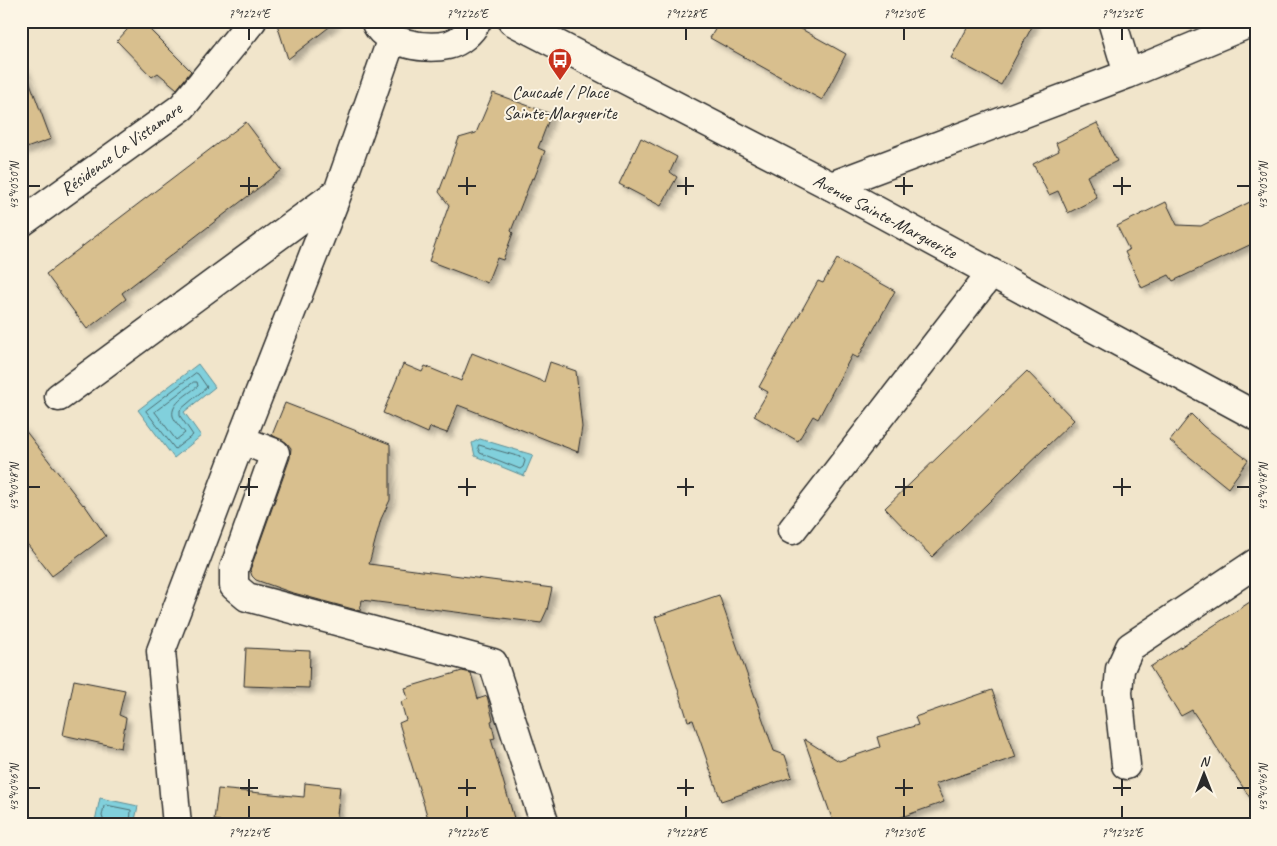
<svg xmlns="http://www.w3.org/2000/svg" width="1277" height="846" viewBox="0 0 1277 846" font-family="Caveat,sans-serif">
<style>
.water{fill:#81d0dc;stroke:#5f8e95}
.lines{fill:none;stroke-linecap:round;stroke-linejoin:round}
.shore{stroke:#4d6d72;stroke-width:1}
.building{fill:#d8bf8e;stroke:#2b2b2b;filter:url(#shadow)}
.minor-casing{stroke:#2b2b2b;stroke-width:31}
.tertiary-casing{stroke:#2b2b2b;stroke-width:31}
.minor{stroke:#fcf5e5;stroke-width:28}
.tertiary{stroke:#fcf5e5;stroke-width:28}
.ticks{fill:none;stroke:#2b2b2b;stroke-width:2}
.labels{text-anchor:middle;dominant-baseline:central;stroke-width:4;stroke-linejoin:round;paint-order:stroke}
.poi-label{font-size:18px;fill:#2b2b2b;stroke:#fcf5e5}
.street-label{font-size:18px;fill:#2b2b2b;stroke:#fcf5e5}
.neatline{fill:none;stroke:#2b2b2b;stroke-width:2}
.ticks-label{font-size:12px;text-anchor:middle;fill:#2b2b2b}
</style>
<defs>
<filter id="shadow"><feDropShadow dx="4.5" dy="4.5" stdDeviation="2.5" flood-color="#0004"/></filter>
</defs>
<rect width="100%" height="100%" fill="#f1e5cb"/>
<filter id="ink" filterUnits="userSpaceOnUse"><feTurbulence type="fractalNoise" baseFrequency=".02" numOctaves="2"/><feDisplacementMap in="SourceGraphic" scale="10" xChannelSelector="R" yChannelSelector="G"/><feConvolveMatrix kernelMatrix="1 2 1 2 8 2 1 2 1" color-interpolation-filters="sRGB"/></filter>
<g filter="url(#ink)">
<path class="water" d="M198,364L215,387L184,412L201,436L174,458L138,410Z
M480,439L533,455L524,476L475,456L472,443Z
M100,798L138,806L134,825H112L95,821Z"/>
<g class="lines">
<path class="shore" d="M196,373L198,374L207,387L180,410V416L193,435L175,449L146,411Z
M194,382H197L198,386C190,393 170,403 173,416C175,422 181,428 185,433L176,440L155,412Z
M479,445L524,458L525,461L523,467L520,469L480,453L478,448Z
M105,825L102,816L104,806L106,805L131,810L130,825"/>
</g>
<path class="building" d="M135,21H141L191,71L177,89L158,73L152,77L117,41Z
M276,21H337L288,59Z
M720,21H787L846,54L822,100L710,38Z
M971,21H1035L1001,85L951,58Z
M21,67H24L51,139L21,150Z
M493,93L551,114L538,148L545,151L534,179L532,178L511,231L513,233L503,260L497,258L487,283L429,261L449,205L439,192L459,138L476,133Z
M246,122L282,170L122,293L126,299L87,329L46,274Z
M1097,123L1117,161L1087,176L1097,198L1068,213L1058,191L1049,195L1033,164L1059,151L1056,143Z
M641,138L677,157L670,172L677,177L661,206L619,184Z
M1256,199V242L1173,281L1169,275L1142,288L1125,252L1129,250L1117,226L1166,202L1177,225L1201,226Z
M837,259L895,291L858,358L852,355L818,419L813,416L798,441L754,416L768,392L759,387L818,281L823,283Z
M472,353L544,382L550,362L576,371L582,427L578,452L458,405L447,433L430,427L428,433L383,413L403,364L422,372L425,366L461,381Z
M1027,371L1074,420L932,557L885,508Z
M285,403L390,444V500L381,519L369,564L552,588L547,610L541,623L362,600L360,611L290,592L256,580L252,576L250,570L290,458L291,448L287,443L272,435Z
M1191,414L1204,427L1248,460L1228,488L1170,441Z
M21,425L83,505L84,504L106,536L52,576L21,536Z
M719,595L774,751L785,755L792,777L721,801L693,720L688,721L655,617Z
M1256,598V807L1192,710L1181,716L1150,667Z
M246,648L310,651L309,688L244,686Z
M462,671L471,673L478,699L487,696L493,720L491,721L495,738L491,739L516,825H430L399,723L406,720L401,702L408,699L405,688Z
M74,680L125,690L119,715L126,718L121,748L63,735Z
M992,690L1016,757L935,784L944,802L879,825H853L851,819L834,824L804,739L839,761L880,747L877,737L918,725L915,717Z
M305,783L340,787L336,825H220V821L214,820L218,789L304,797Z"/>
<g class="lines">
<defs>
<path id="minor" d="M375,21C383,44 427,50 448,45C460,42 471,32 477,21
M1112,21L1128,74
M831,186L1128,74L1255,21
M21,223L182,107L252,21
M59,397L338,192L392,38
M241,440L275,453L234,569V586L247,597L493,663L545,825
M792,530L991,273
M1126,765L1118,693L1120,669L1130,647L1256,563
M177,825L161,651L241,440L338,192"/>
<path id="tertiary" d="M512,21L831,186L1256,416"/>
</defs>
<use href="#minor" class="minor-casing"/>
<use href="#tertiary" class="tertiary-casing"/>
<use href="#minor" class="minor"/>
<use href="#tertiary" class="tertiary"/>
</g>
</g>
<path class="ticks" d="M249,28V40M467,28V40M686,28V40M904,28V40M1122,28V40M249,177V195M467,177V195M686,177V195M904,177V195M1122,177V195M28,186H40M240,186H258M458,186H476M677,186H694M895,186H913M1113,186H1131M1237,186H1250M249,478V496M467,478V496M686,478V496M904,478V496M1122,478V496M28,487H40M240,487H258M458,487H476M677,487H694M895,487H913M1113,487H1131M1237,487H1250M249,779V796M467,779V796M686,779V796M904,779V796M1122,779V796M28,788H40M240,788H258M458,788H476M677,788H694M895,788H913M1113,788H1131M1237,788H1250M249,806V818M467,806V818M686,806V818M904,806V818M1122,806V818"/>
<defs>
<symbol id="bus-pin" viewBox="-11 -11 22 30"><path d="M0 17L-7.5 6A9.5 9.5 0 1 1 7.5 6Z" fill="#c8321e" stroke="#fcf5e5"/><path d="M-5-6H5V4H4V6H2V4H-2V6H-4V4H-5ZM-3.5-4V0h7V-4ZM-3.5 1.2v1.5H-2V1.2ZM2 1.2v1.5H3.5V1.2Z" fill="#fff"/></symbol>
</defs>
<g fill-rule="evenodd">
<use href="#bus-pin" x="546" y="46" width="28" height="38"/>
</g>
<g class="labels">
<g class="poi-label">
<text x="560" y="92">Caucade / Place<tspan x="560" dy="21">Sainte-Marguerite</tspan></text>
</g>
<g class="street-label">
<text transform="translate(121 149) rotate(-36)">Résidence La Vistamare</text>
<text transform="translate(885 216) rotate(28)">Avenue Sainte-Marguerite</text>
</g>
</g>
<rect width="1277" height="846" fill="none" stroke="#fcf5e5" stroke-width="55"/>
<g transform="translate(1204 774)" stroke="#fcf5e5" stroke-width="4" paint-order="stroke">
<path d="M0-4L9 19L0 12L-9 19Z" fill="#2b2b2b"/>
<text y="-8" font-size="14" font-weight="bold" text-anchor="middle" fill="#2b2b2b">N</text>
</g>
<rect x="28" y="28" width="1222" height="790" class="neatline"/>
<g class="ticks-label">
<text x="249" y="18">7°12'24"E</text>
<text x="467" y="18">7°12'26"E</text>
<text x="686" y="18">7°12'28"E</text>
<text x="904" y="18">7°12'30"E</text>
<text x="1122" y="18">7°12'32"E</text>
<text transform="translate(14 186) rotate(-90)" y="4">43°40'50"N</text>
<text transform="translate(1263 186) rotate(-90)" y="4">43°40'50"N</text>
<text transform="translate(14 487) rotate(-90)" y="4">43°40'48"N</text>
<text transform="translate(1263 487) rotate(-90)" y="4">43°40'48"N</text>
<text transform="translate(14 788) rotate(-90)" y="4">43°40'46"N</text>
<text transform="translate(1263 788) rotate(-90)" y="4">43°40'46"N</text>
<text x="249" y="837">7°12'24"E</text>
<text x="467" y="837">7°12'26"E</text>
<text x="686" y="837">7°12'28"E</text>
<text x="904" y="837">7°12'30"E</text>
<text x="1122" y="837">7°12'32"E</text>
</g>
</svg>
